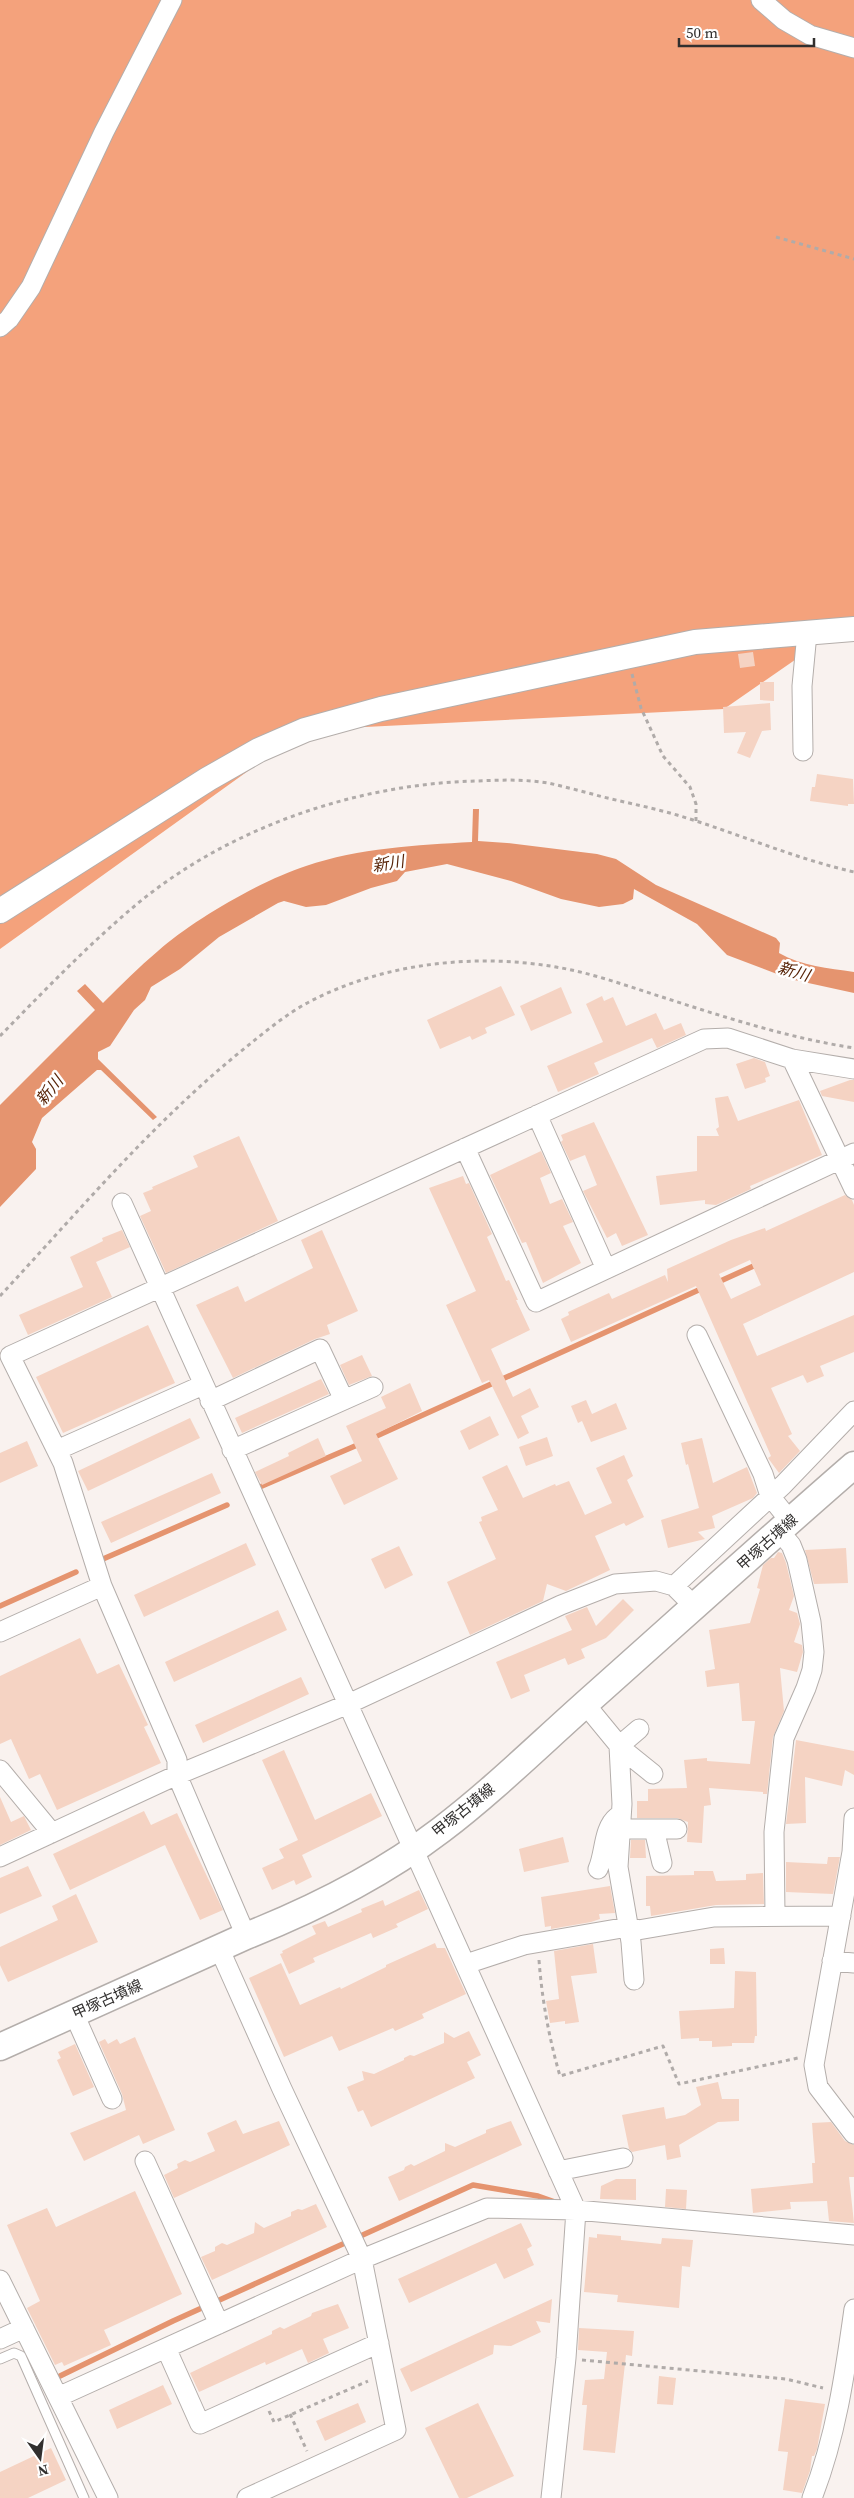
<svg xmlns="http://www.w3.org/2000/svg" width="854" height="2498" viewBox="0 0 854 2498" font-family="'Source Serif 4','Noto Sans JP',serif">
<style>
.forest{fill:#f4a27c}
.water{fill:#e5946f}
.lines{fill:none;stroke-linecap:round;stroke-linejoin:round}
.stream{stroke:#e5946f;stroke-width:5.5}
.building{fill:#f5d3c3;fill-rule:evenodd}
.service-casing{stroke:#b4aeab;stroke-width:11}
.minor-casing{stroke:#b4aeab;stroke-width:21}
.tertiary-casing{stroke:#b4aeab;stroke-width:26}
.secondary-casing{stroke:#b4aeab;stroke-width:29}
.path{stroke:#b0aba9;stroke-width:3;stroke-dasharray:4 4;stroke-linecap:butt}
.service{stroke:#fff;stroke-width:9}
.minor{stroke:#fff;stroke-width:19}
.tertiary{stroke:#fff;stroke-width:24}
.secondary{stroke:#fff;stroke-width:26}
.labels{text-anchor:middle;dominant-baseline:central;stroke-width:5;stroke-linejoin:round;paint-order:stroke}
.street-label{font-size:15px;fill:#312f2e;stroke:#fff}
.water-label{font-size:16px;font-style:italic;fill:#582509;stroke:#fff}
</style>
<rect width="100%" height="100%" fill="#f9f2ef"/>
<path class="forest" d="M0,0H854V619L724,709L305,730L0,949Z"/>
<path class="water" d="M473,809H479L478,841L507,843L597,854L616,859L656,885L776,938L780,943L779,953C802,966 828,968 854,972V993L790,979L727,955L697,924L634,889L633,899L623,904L599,907L561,899L511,881L447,864L405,872L397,881L371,888L326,905L306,907L284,901L278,903L219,937L180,969L151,987L145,1000L134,1010L110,1046L98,1052V1059L157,1117L153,1120L101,1070H97L42,1118L32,1142L36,1149V1169L0,1207V1105L95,1010L77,991L85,984L103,1003C121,985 139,967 158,951C193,920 262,880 306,866C359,848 417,845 472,842Z"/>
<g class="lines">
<path class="stream" d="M716,1283L758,1264
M370,1439L703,1288
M262,1486L362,1443
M103,1559L227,1505
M0,1606L76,1572
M60,2376L173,2321L473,2185L538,2196L555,2202"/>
</g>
<path class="building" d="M753,652L755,666L740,668L738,654Z
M760,682H774V701L760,700Z
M770,703L771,730L762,731L750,758L737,753L746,732L724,733L723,707Z
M817,774L853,779L854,804H848V806L810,801L812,787H815Z
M501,986L515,1015L485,1028L487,1033L472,1040L470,1036L440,1049L427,1020Z
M561,987L572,1013L531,1031L520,1006Z
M602,996L604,1001L613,997L626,1026L656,1013L664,1030L681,1023L686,1035L657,1048L652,1038L594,1063L599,1074L558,1092L547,1066L603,1042L586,1004Z
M754,1058L765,1062L770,1076L765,1078L766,1082L745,1089L736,1064Z
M850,1080H854V1102L822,1096L820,1091Z
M728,1096L738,1121L799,1100L822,1155L750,1186L751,1189L716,1205L705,1204V1200L660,1205L656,1176L697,1171V1136H719L716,1129L719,1127L715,1098Z
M594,1122L648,1235L622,1246L616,1233L607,1238L583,1191L597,1185L585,1155L570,1161L561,1142L563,1140L561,1135Z
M239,1136L278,1221L166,1273L140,1216L151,1211L143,1193L153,1189L152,1187L198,1167L193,1156Z
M541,1151L551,1173L540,1178L550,1204L562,1199L573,1222L563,1226L581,1263L543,1283L526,1242L522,1243L490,1175Z
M463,1176L466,1184L469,1183L492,1234L487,1237L506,1281L509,1280L518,1300H516L530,1330L491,1349L513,1397L530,1388L539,1407L521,1416L529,1433L518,1439L489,1380L482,1383L446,1305L476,1291L429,1188Z
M845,1195L852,1200L854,1205V1272L743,1324L757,1356L854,1315V1352L820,1366L824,1376L807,1383L803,1375L771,1388L792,1434L788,1436L800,1451L779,1473L768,1458L771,1456L696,1286L571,1342L561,1319L569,1315L568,1312L609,1293L612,1299L665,1275L668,1282L667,1269L731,1240L765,1228L766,1231ZM750,1260L761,1285L731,1299L719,1274Z
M122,1230L130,1247L96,1262L112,1297L28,1335L19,1315L83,1287L70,1257L95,1245L103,1241L102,1238Z
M322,1230L358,1311L327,1325L330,1334L315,1339L233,1378L196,1305L238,1286L245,1302L313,1268L301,1240Z
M148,1325L175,1383L63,1433L36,1377Z
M362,1355L372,1376L349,1385L340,1365Z
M321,1379L329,1394L242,1433L235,1418Z
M410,1383L422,1411L376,1434L398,1479L344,1505L330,1476L362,1461L346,1426L386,1408L381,1397Z
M586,1400L592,1414L616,1403L627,1429L591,1442L582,1421L578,1423L571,1406Z
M490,1416L499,1435L469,1450L460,1431Z
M190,1418L200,1438L88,1491L78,1471Z
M547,1437L553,1456L526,1466L519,1447Z
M318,1438L326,1456L262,1485L255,1472L289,1456L288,1453Z
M702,1438L713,1483L747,1467L757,1493L753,1498L712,1516L715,1528L698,1532L705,1539L668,1548L661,1520L699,1508L688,1464L686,1465L681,1443Z
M27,1441L38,1466L0,1483V1453Z
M624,1455L633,1476L627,1480L644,1517L626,1526L624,1523L595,1536L610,1570L566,1591L547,1584L543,1601L470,1635L447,1582L496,1559L479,1522L482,1521L481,1517L498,1510L482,1477L507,1465L523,1498L555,1484L556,1486L569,1481L585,1515L612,1503L596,1468Z
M212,1473L221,1493L111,1543L101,1522Z
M246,1543L256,1565L144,1617L134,1595Z
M399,1546L413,1575L385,1589L371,1559Z
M846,1548L848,1583L814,1584L805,1550Z
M778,1552L782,1553L786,1563L794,1596L789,1610L797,1613L800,1624L794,1642L802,1645L803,1652L797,1672L780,1668L784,1711L773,1737L767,1794H763V1792L709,1788L711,1805L704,1806L702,1843L687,1842L688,1822L677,1818H637V1801H648V1789L687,1788L684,1760L707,1758V1761L750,1764L755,1721H742L739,1683L707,1687L705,1671L715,1669L709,1630L750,1623L760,1589L757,1588L763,1565L771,1558H774Z
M623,1599L634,1610L606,1638L581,1649L585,1658L568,1665L565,1658L524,1675L530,1691L511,1699L496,1662L572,1630L565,1616L587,1607L596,1626Z
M278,1610L287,1630L174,1682L165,1662Z
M80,1638L97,1674L119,1664L148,1725L144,1727L161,1763L57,1810L40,1774L29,1779L11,1739L0,1744V1676Z
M301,1677L309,1694L203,1743L195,1725Z
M796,1740L854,1751V1775L845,1770L842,1786L805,1777L806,1823L786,1824Z
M284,1750L315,1820L371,1793L382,1816L302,1855L312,1877L296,1885L294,1880L272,1890L262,1868L284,1858L279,1849L298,1840L262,1760Z
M0,1797L11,1822L24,1816L31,1830L0,1845Z
M144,1811L151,1825L177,1813L223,1910L200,1920L165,1845L70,1890L53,1854Z
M563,1837L569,1862L524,1872L519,1849Z
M631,1840H645L646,1858H630Z
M828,1857H840L833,1894L786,1892V1862L827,1864Z
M28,1866L42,1896L0,1914V1878Z
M694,1871H713L716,1881L746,1880V1874L763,1873L764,1904L716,1905L651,1916L650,1906H646V1876L694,1875Z
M610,1886L615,1913L599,1914L600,1919L591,1922L551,1929V1926L545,1927L541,1897Z
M419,1890L428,1909L396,1924L398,1927L373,1938L371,1933L313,1958L315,1962L289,1974L280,1954L283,1953L282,1951L316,1934L312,1926L325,1921L328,1927L362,1912L361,1909L383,1900L385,1906Z
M76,1894L98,1942L8,1982L0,1965V1947L58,1920L52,1906Z
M435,1943L437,1948H445L466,1994L422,2014L424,2018L395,2031L393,2028L339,2051L332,2036L284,2057L249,1978L281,1963L300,2005L340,1987L341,1989L386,1967V1965Z
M593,1944L597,1973L571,1976L579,2022L565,2024V2021L550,2023L546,2001L559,1999L554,1951Z
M724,1948L725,1964H710V1949Z
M735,1971L756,1972L757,2036H755L754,2043H732V2046L712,2047V2041H699V2038L681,2039L679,2011L734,2008Z
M469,2031L481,2055L467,2062L475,2078L371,2127L363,2110L358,2112L347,2087L364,2080L362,2071L374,2074L404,2060V2058L410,2055L414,2056L444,2043V2032L454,2038Z
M135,2037L175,2130L143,2144L139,2135L84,2161L70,2133L126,2110L122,2094L99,2042L105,2039L108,2044L117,2039L120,2044Z
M75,2044L94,2087L73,2096L57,2060L61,2058L58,2052Z
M718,2082L722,2099H739V2121L718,2122L679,2145L681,2157L667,2160L665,2145L632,2152L629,2149L622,2115L664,2107L666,2119L685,2115L701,2105L696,2087Z
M236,2120L243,2134L279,2121L290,2145L174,2198L164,2175L178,2168L177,2164L185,2160L190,2162L215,2151L207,2133Z
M511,2121L522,2145L399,2201L388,2177L404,2170L405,2167L411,2164L414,2166L445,2151V2143L455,2147L486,2133V2130Z
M831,2122L845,2141L854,2145V2177H849L854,2223L829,2221L827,2201L790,2202L791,2209L753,2213L751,2189L813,2183L812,2163H815L812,2123Z
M616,2179H636V2200L600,2199L601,2186Z
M666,2189L687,2190L686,2209L665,2207Z
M135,2191L182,2294L104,2330L111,2345L64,2366L62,2362L55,2365L27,2308L40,2301L7,2225L47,2208L56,2227Z
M316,2204L327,2227L212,2280L201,2257L215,2251V2247L222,2243L227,2245L254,2233L255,2222L264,2228L291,2216V2212L298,2209L302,2210Z
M521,2223L532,2246L527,2249L534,2265L504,2279L496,2263L409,2303L398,2279Z
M597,2234L621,2236V2240L661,2244L662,2238L693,2240L690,2267L682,2266L679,2308L617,2302L618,2295L584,2292L589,2237L597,2238Z
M552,2299L550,2323L536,2321L541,2332L511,2346L494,2345L493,2354L411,2392L400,2369Z
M338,2304L349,2328L323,2339L329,2353L308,2363L302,2349L266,2365L265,2362L199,2392L190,2373L272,2334V2331L280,2327L284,2329L311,2316L312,2313Z
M579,2328L634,2331L632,2356L626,2355L615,2453L583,2450L587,2405H582L585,2380L604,2379L607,2352L578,2350Z
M659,2376L676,2378L673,2405L657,2404Z
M163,2385L172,2404L117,2429L109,2410Z
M785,2399L825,2404L817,2449L814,2456H812L810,2471L802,2493L783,2490L788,2452L778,2451Z
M358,2403L366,2422L325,2441L316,2421Z
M478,2403L514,2476L467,2498H459L425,2428Z
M51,2448L66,2480L28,2498H0V2472Z"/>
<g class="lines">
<defs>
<path id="service" d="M0,2359L14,2353L21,2356L84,2498"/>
<path id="minor" d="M761,0L784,20L810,35L854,48
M0,327L9,319L31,287L104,132L172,0
M803,751L802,686L807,633
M792,1059L854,1189
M537,1115L606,1269
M465,1148L536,1302L854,1153
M122,1203L576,2210L566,2358L551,2498
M697,1335L763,1474L770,1496L790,1521
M210,1401L320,1349L344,1400
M57,1450L203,1385
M232,1450L373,1387
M674,1586L783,1485L854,1411
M0,1632L102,1586
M585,1704L622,1749L653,1774
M0,1770L52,1833
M854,1818L852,1852L814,2065L818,2087L854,2134
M619,1829H677
M654,1829L662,1863
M0,1857L177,1775L346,1705L561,1605L615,1584L656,1581L674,1586L695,1607
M598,1869C605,1854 603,1828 617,1817
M775,1915L774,1832L784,1738L806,1688L812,1670L814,1652L811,1622L797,1560L791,1545L779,1531
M246,1936L177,1775V1760L102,1586L63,1463L10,1356L704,1039L728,1038L792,1059L854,1069
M219,1948L282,2089L362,2259L396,2430L247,2498
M832,1961L854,1963
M466,1964L524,1945L628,1927L638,1930L714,1917L841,1916
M634,1980L631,1942L618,1867L622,1804L619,1746L639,1729
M74,2014L112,2099
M145,2161L219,2324
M558,2171L623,2158
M0,2280L108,2498
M0,2339L24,2328
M166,2348L200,2424L379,2343
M58,2397L362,2259L487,2208L576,2210L854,2235
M812,2498C836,2437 845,2374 854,2309"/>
<path id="tertiary" d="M0,911L208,779L259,750L305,730L381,709L695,642L854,629"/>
<path id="secondary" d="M0,2047L246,1936C314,1909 382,1875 441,1830C491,1792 537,1747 584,1705C674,1625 763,1544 854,1465"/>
</defs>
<use href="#service" class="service-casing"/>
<use href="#minor" class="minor-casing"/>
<use href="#tertiary" class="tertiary-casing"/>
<use href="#secondary" class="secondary-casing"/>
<path class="path" d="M776,237L854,259
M632,674L641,708L663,756L690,787L696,804V822
M0,1036C44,991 89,944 137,904C230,827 357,784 476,781C500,780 524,779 548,783C566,787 585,792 603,797C628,803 653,808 677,815C737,833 793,858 854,872
M0,1296C79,1211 154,1121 245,1048C265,1032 286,1014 309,1002C383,963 475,953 556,967C592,973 627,986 662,997C724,1017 789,1038 854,1048
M539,1960C542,2000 549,2038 560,2076L663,2046L679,2084L798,2058
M582,2360L786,2379L823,2388
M269,2411L274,2422L368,2381
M290,2414L307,2451"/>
<use href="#service" class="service"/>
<use href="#minor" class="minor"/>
<use href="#tertiary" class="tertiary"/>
<use href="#secondary" class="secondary"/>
</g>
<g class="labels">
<g class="street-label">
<text transform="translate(767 1542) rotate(-42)">甲塚古墳線</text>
<text transform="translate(463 1810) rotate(-39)">甲塚古墳線</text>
<text transform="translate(107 1999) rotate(-24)">甲塚古墳線</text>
</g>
<g class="water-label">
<text transform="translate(388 863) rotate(-9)">新川</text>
<text transform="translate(794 971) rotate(16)">新川</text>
<text transform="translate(49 1090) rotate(-51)">新川</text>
</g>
</g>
<g transform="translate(40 2458) rotate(166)" stroke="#ffffff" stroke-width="4" paint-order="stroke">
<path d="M0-4L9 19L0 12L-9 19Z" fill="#312f2e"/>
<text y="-8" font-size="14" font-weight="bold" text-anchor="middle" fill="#312f2e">N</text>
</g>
<path d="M679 38v8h135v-8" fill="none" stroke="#312f2e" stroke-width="2.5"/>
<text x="686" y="38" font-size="15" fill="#312f2e" stroke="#ffffff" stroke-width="4" paint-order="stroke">50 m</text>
</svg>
